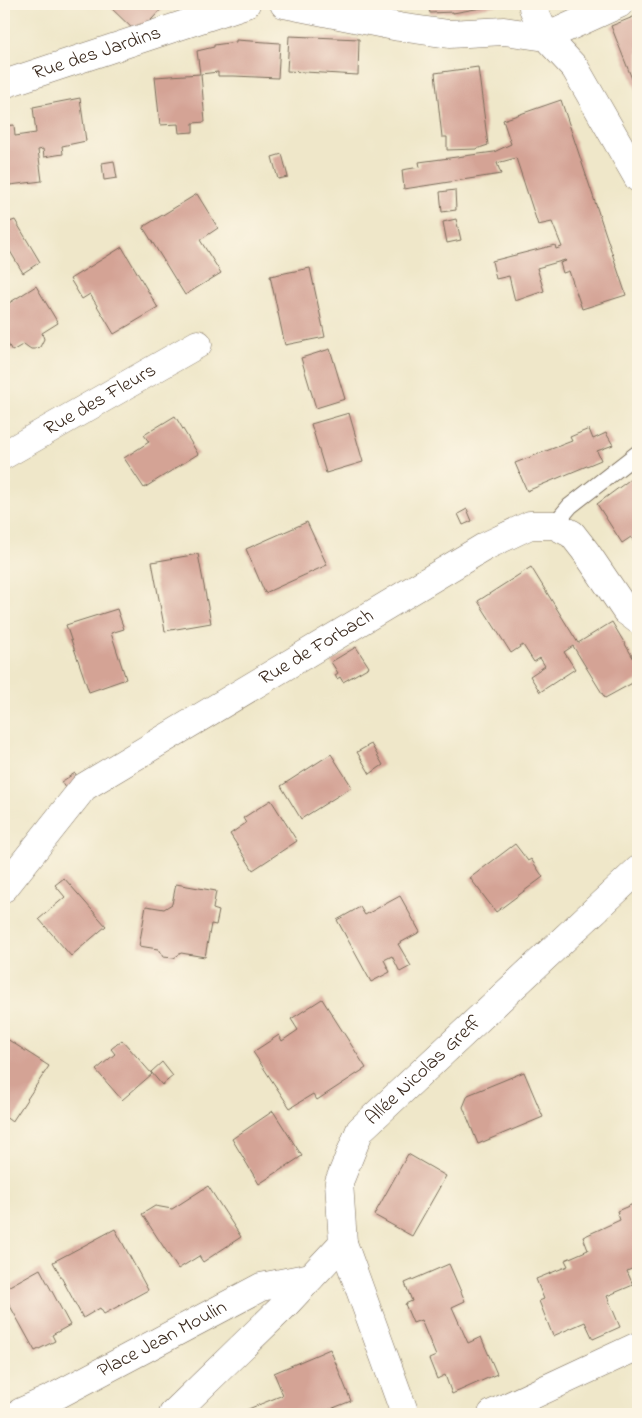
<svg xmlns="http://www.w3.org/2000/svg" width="642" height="1418" viewBox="0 0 642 1418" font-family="'Indie Flower',sans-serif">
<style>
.building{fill:#d4a395}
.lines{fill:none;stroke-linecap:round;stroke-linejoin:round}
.service-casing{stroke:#7a6c5a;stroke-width:18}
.minor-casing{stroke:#7a6c5a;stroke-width:29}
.service{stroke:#fff;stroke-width:16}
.minor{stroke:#fff;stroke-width:28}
.labels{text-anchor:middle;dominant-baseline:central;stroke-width:4;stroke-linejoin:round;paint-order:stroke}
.street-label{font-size:20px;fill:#3b2a1e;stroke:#fcf5e5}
</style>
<rect width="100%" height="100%" fill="#fcf5e5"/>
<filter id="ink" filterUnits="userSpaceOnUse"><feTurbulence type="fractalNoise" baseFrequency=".02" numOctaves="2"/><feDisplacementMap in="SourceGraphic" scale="10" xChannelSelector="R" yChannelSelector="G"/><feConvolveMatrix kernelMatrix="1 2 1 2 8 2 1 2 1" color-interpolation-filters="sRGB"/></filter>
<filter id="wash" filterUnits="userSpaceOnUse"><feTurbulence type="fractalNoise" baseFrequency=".0096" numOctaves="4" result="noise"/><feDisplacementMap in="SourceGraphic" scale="20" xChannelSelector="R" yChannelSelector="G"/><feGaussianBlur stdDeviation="1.12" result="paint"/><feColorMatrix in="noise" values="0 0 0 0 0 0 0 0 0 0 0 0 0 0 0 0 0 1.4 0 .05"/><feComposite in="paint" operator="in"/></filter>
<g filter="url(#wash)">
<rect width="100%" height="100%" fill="#efe7c9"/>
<g id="blocks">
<path class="building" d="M107,4H166L138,34Z
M428,4H497L498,5L453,13V12L430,13Z
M638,15V94L611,26Z
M289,36L359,39L358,75L287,71Z
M236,40L280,43L278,78L234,76H218V72L201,74L205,122L193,123V132L179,133L178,124L160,125L155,77L200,74L197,51L214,47V45L236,42Z
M478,67L488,145L476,149L447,150V137H442L435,73Z
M80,98L86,141L62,146L63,154L44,157L43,149L38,150L42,181L10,185L9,179H4V126L14,125L15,136L36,133L33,107Z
M561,100L626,295L582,309L569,271L563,273L560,263L566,261L565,260L537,268L544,291L515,301L509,276L496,279L492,261L555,245L556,249L562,247L552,222L538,225L516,158L497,163L501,174L404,189L402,170L420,167L419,162L494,152L511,144L503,120Z
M282,154L288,177L278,179L272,157Z
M114,161L117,178L104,180L102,163Z
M455,190L456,210L442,212L440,192Z
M197,194L218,228L200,240L221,273L185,295L143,227Z
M456,219L461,240L447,243L443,222Z
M15,220L40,262L23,273L4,241V224Z
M122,247L158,308L114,334L90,294L82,299L70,279Z
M310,268L325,337L285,345L270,276Z
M36,286L58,323L42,333L44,339L40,347L35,349H31L28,347L24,344L12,351L4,337V295L9,303Z
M330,349L345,399L316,408L301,358Z
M349,413L363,462L326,473L311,424Z
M175,416L198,454L144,488L124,458L149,442L144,435Z
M589,429L593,439L606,433L613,445L597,451L601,460L527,491L515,463L572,441L570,437Z
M638,467V549L631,537L622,543L597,504L636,475L633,471Z
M467,509L472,521L463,525L458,514Z
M307,522L327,565L265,593L246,549Z
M198,554L211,623L165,631L152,562Z
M531,567L578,643L612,622L638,666V680L605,698L573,646L564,652L575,669L540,692L530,676L545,666L540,658L534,662L523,645L511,653L478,601Z
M117,609L124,629L111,633L126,679L89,692L66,625Z
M356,647L369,667L343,682L340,677L337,679L335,675L338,673L331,662Z
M371,744L383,765L370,774L357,752Z
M331,754L352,787L301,819L281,786Z
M75,773L81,783L68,792L61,782Z
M271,800L297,841L253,870L230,834L246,823L243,818Z
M515,844L528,861L531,859L543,877L496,912L470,878Z
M64,878L106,926L71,956L39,919L65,897L55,885Z
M176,884L216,891L213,909L219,911L216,925L211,924L205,957L181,953L174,958L163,957L158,949L139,946L146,906L164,909L172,904Z
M400,896L420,932L398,944L411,966L400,972L392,956L384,960L390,972L371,982L337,920L360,907L365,915Z
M322,999L366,1068L317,1100L313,1094L290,1108L253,1052L279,1035L282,1041L298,1030L291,1019Z
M7,1039L49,1066L12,1122L4,1116V1044Z
M122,1040L152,1074L122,1100L96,1070L115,1054L111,1049Z
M162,1062L173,1076L162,1085L151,1072Z
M524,1072L543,1117L478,1144L463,1107L468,1095Z
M273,1111L302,1156L259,1184L232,1139Z
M408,1154L446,1176L412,1236L374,1215Z
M208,1186L241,1237L203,1262L199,1256L178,1269L142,1214L155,1206L172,1209Z
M638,1202V1256L636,1257L638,1260V1266L627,1271L633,1285L607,1296L620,1327L593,1339L585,1322L553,1336L539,1301L544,1299L536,1279L568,1266L565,1260L588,1250L583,1237L620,1220L617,1211Z
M115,1229L148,1290L104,1314L100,1308L83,1318L53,1262Z
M449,1264L465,1301L452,1307L468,1343L481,1337L497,1374L452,1394L445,1375L437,1379L429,1359L436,1356L421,1320L413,1323L405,1304L412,1301L405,1283Z
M40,1269L70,1325L52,1335L55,1341L35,1351L4,1295V1289Z
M330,1349L351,1401L318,1414H236L283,1395L274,1373Z"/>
</g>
</g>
<g filter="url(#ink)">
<use href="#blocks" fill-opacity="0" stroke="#7a6c5a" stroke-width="1"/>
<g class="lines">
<defs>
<path id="service" d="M554,525L570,506L638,453"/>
<g id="minor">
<path d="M284,4L399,27L449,34L504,31L546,37L575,68L638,178"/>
<path d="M533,4V8L546,37"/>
<path d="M546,37L619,4"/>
<path id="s1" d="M4,84L246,4"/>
<path id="s2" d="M4,455L198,344"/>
<path id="s3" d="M4,888L84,787L486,546L530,525H554L572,534L586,552L626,611L638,620"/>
<path d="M343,1243L405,1414"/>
<path id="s4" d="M21,1414V1412L52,1398L261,1287L311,1277"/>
<path id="s5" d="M173,1414L285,1305L343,1243L339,1182L360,1130L638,870"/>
<path d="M492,1414L638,1346"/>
</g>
</defs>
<use href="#service" class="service-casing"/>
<use href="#minor" class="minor-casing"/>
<use href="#service" class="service"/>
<use href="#minor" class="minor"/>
</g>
</g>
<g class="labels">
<g class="street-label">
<text stroke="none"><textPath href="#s1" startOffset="98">Rue des Jardins</textPath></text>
<text stroke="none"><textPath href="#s2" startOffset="111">Rue des Fleurs</textPath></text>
<text stroke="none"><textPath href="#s3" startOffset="400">Rue de Forbach</textPath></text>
<text stroke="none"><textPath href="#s5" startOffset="445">Allée Nicolas Greff</textPath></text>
<text stroke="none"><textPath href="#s4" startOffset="161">Place Jean Moulin</textPath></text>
</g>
</g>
<rect width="642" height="1418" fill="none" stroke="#fcf5e5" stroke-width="20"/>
</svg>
